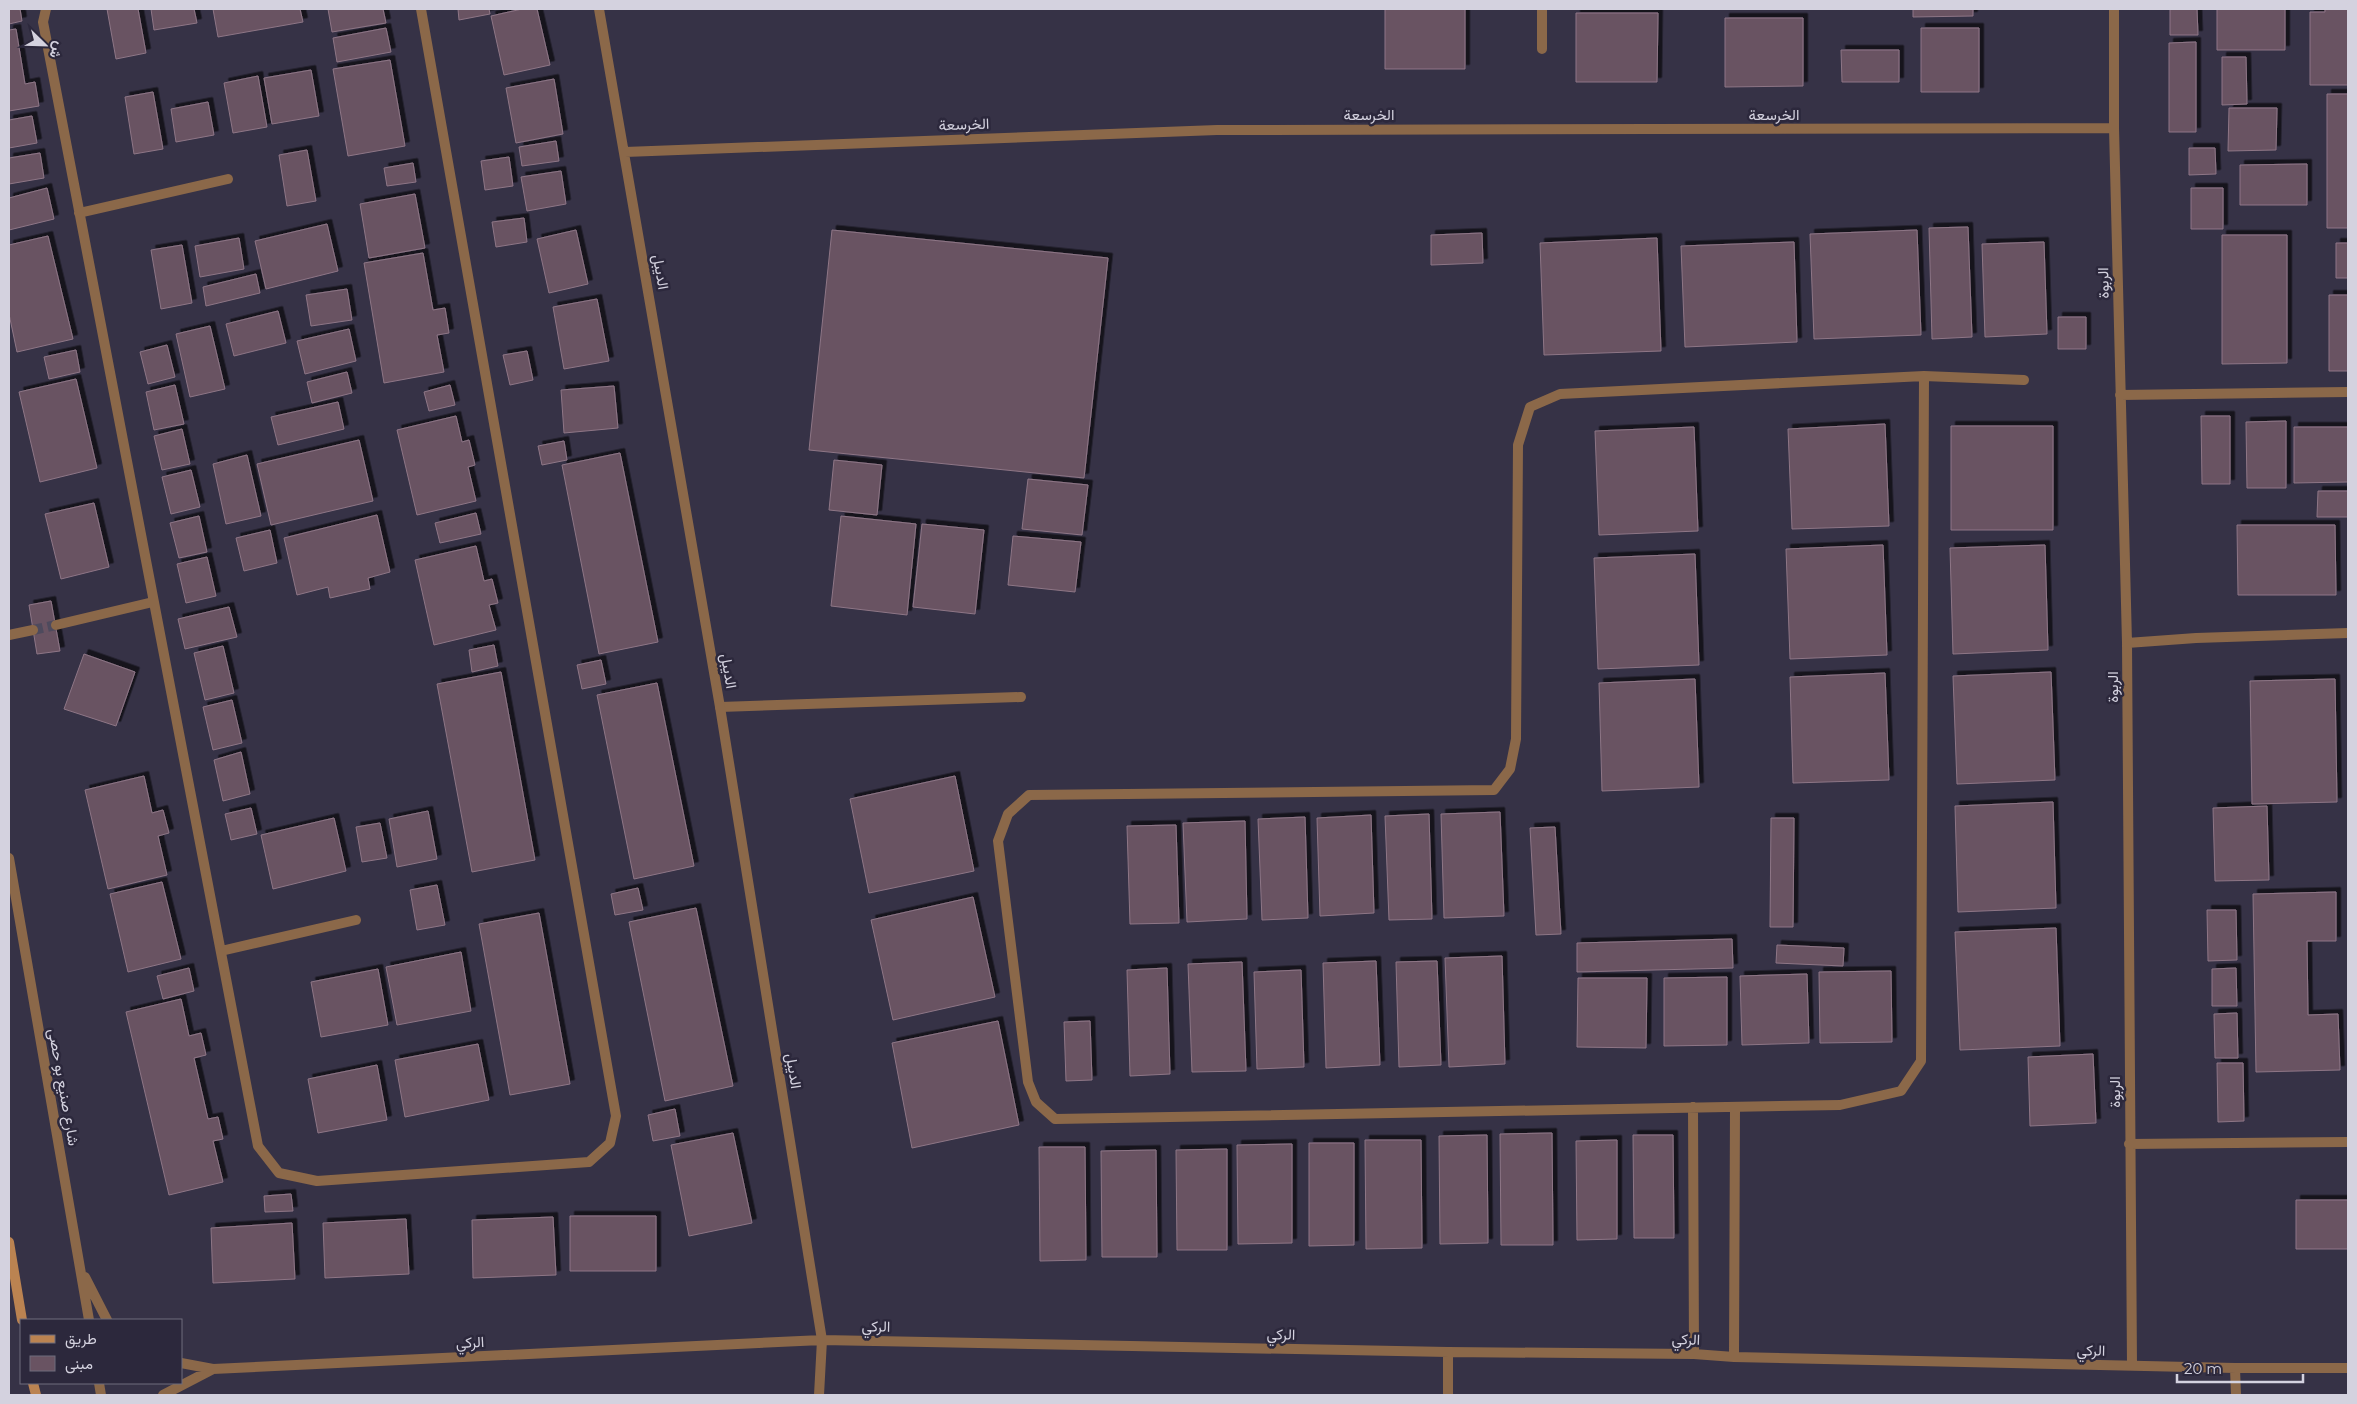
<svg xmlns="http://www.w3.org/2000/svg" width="2357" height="1404" viewBox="0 0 2357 1404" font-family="Montserrat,Vazirmatn,sans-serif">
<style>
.building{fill:#695362;stroke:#8e7686;filter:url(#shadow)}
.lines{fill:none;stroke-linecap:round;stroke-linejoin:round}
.street-tunnel{stroke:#4e4a5d;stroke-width:10;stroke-dasharray:10 5;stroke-linecap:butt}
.lane{stroke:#8b6849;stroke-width:10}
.street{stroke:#8b6849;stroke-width:10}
.secondary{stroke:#bb8351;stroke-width:10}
.labels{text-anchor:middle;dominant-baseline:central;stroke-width:5;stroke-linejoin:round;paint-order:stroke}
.street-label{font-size:15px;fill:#d4d2df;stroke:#2c283c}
</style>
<defs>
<filter id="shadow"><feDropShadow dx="4.5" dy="-4.5" stdDeviation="0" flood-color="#0009"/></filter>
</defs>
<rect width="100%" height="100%" fill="#363246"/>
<path class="building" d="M9,9H20L22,21L9,24Z
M107,9H138L146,53L116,59Z
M151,9H194L197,23L154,30Z
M213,9H300L303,22L218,37Z
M328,9H383L386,23L332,32Z
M458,9H489L490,14L459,20Z
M522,9H537L550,65L504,75L491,16Z
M1385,9H1465V69H1385Z
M1913,9H1973V16L1913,17Z
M2170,9H2197L2198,35H2170Z
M2217,9H2285V50H2217Z
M2325,9H2348V85H2310V12H2325Z
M1576,13H1658L1657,82H1576Z
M1725,18H1803V86L1725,87Z
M386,28L391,52L337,62L333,38Z
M1921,28H1979V92H1921Z
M16,29L25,84L35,82L39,106L9,111V30Z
M2196,42V132H2169V43Z
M1841,50H1899V82H1842Z
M2222,57H2246L2247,104L2222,105Z
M390,60L405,146L348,156L333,69Z
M311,70L319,116L272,124L264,78Z
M258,76L267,127L233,133L224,83Z
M554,79L563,134L516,143L506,88Z
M153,92L163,149L134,154L125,97Z
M2327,94H2348V228H2327Z
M208,102L214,135L176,142L171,109Z
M2229,108H2277L2276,150L2228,151Z
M32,116L37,143L9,148V120Z
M556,141L559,161L522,166L519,147Z
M2189,148H2215L2216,174L2189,175Z
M307,150L316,201L287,206L279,155Z
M40,153L44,178L9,184V158Z
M509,157L513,186L485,190L481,161Z
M413,163L416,182L387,186L384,168Z
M2307,164V205H2240V165Z
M561,171L566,204L527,211L521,177Z
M47,188L54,219L9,230V198Z
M2191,188H2223V229H2191Z
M415,194L425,248L369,258L360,204Z
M524,218L527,242L496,247L492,222Z
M327,224L338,271L266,289L255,241Z
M1968,227L1972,337L1932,339L1929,228Z
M576,230L588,284L549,293L537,239Z
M832,230L1108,258L1084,478L809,450Z
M1917,230L1921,335L1814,339L1810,234Z
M1482,233L1483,263L1431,265V235Z
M2222,235H2287V363L2222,364Z
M48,236L73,339L17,352L9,314V245Z
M239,238L244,269L200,277L195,246Z
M1657,238L1661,351L1544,355L1540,243Z
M1794,242L1797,342L1685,347L1681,246Z
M2044,242L2047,334L1985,337L1982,244Z
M2336,243H2348V278H2336Z
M182,245L192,303L161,309L151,250Z
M423,253L433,310L445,308L449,333L437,335L444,372L384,383L364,263Z
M256,274L260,293L206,306L203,287Z
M347,289L352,320L311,326L306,295Z
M2329,295H2348V371H2329Z
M597,299L609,361L564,369L553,307Z
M278,311L286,343L234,356L226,324Z
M2058,317H2086V349H2058Z
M210,326L225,389L190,397L176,334Z
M349,329L356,361L305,374L297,341Z
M167,345L175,377L148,384L140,352Z
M76,350L80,372L49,379L44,357Z
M527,351L533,380L510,385L503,355Z
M347,372L352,393L312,403L307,382Z
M76,379L97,468L40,482L19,392Z
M175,385L184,424L154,430L146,392Z
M450,385L455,405L429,411L424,392Z
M614,386L618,428L564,433L561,390Z
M338,402L344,429L278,445L271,417Z
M456,416L462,442L469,440L475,465L468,467L476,501L417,515L397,430Z
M2201,416H2230V484H2202Z
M2286,421V488H2247L2246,422Z
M1885,424L1889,526L1792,529L1788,429Z
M1951,426H2053V530H1951Z
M1694,427L1698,531L1599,535L1595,431Z
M2294,427H2348V482L2294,483Z
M182,429L190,464L162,470L154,436Z
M359,440L373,501L271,525L257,464Z
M564,441L567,460L542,465L538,446Z
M620,453L658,642L599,654L562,465Z
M247,455L261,516L226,524L213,464Z
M834,460L882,465L877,515L829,510Z
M191,470L200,507L171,514L162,477Z
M1028,479L1088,485L1082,535L1022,529Z
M2318,491H2348V517H2317Z
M94,503L109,567L61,579L45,514Z
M476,513L481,534L440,543L435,523Z
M377,515L390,572L368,578L370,589L330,598L328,587L297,595L284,538Z
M199,516L207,552L179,558L170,523Z
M841,516L916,524L907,615L831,606Z
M922,524L984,530L975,614L913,607Z
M2237,525H2335L2336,595H2238Z
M270,530L277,563L244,571L236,538Z
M1013,536L1081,542L1075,592L1008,585Z
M1883,545L1887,655L1790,659L1786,549Z
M2045,545L2048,650L1953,654L1950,548Z
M476,546L484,581L492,579L498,603L489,605L496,630L434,645L415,560Z
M1695,554L1699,665L1598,669L1594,558Z
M207,557L216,596L186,603L177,564Z
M51,601L60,651L37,654L29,605Z
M229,607L237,637L185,649L178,619Z
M494,645L498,666L472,672L469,650Z
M223,646L234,693L205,700L194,653Z
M84,654L135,672L116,726L64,709Z
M601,660L606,684L582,689L577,665Z
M501,672L535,860L472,872L437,684Z
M2051,672L2055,780L1957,784L1953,676Z
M1885,673L1889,780L1793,783L1790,677Z
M1695,679L1699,787L1602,791L1599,683Z
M2335,679L2337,802L2252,804L2250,681Z
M657,683L694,866L634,879L597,695Z
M232,700L242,743L213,750L203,707Z
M241,752L250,794L223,801L214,760Z
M144,776L152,813L163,810L169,833L158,836L167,875L108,889L85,790Z
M955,776L974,871L869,893L850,799Z
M2053,802L2056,908L1958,912L1955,806Z
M2267,806L2269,880L2215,881L2213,808Z
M251,808L257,834L231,840L225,814Z
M428,811L437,859L397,867L389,819Z
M1500,812L1504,916L1444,918L1441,814Z
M1429,814L1432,919L1389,920L1385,816Z
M1371,815L1374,913L1320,916L1317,818Z
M1305,817L1308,918L1262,920L1258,819Z
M334,818L346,871L273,889L261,835Z
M1771,818H1794L1793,927H1770Z
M1245,821L1247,919L1187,922L1183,823Z
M380,823L387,858L362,862L356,827Z
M1176,825L1179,923L1130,924L1127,826Z
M1555,827L1561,934L1536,935L1530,828Z
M162,882L181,959L128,972L110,894Z
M437,885L445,925L417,930L410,890Z
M638,888L643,910L615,915L611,894Z
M2336,892V941H2307L2308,1015L2338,1014L2340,1070L2256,1072L2253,894Z
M973,897L995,997L893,1020L871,920Z
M696,908L733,1086L665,1101L629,922Z
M2207,910H2236L2237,960L2208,961Z
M539,913L570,1084L510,1095L479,924Z
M2056,928L2060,1046L1960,1050L1955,932Z
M1732,939L1733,968L1577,972V943Z
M1777,945L1844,948L1843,966L1776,963Z
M461,952L471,1011L397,1025L386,967Z
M1502,956L1505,1064L1449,1067L1445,958Z
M1376,961L1380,1065L1326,1068L1323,963Z
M1437,961L1441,1065L1399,1067L1396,962Z
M1242,962L1246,1071L1192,1072L1188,964Z
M189,968L194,991L163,999L157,976Z
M1167,968L1170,1074L1130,1076L1127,970Z
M2236,968L2237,1006H2212V969Z
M378,969L388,1025L321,1037L311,982Z
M1301,970L1304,1067L1257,1069L1254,972Z
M1891,971L1892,1042L1820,1043L1819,972Z
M1807,974L1809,1043L1742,1045L1740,976Z
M1727,977V1045L1664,1046V978Z
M1578,978H1647L1646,1048L1577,1047Z
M181,999L189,1036L201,1033L206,1055L194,1058L208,1119L218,1117L223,1139L213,1141L223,1182L169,1195L126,1012Z
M2237,1013L2238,1058H2215L2214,1014Z
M998,1021L1019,1125L912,1148L892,1043Z
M1090,1021L1092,1080L1066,1081L1064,1022Z
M478,1044L489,1100L405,1117L395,1060Z
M2093,1054L2096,1123L2030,1126L2028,1057Z
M2217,1063H2243L2244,1121L2218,1122Z
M377,1065L387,1120L318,1133L308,1079Z
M675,1109L680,1136L653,1141L648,1115Z
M733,1133L752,1223L689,1236L671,1145Z
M1552,1133L1553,1245H1501L1500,1134Z
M1487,1135L1488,1243L1440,1244L1439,1136Z
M1633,1135H1673L1674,1238H1634Z
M1365,1140H1421L1422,1248L1366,1249Z
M1617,1140V1239L1577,1240L1576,1141Z
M1309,1143H1354V1245L1309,1246Z
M1292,1144V1243L1238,1244L1237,1145Z
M1039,1147H1085L1086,1260L1040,1261Z
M1227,1149V1250H1177L1176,1150Z
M1156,1150L1157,1257H1102L1101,1151Z
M291,1194L293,1211L265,1212L264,1196Z
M2296,1200H2348V1249H2296Z
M570,1216H656V1271H570Z
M553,1217L556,1275L473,1278L472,1220Z
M406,1219L409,1274L325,1278L323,1223Z
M292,1223L295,1279L213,1283L211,1228Z"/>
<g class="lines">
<path class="street-tunnel" d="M33,630L56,625"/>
<path class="lane" d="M720,707L1021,697"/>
<path class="street" d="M46,9L43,22L258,1146L279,1173L317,1181L589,1162L610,1143L616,1116L421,9
M599,9L720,707L822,1340L819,1395
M2114,9V128L2127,643L2132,1366
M1542,49V9
M625,152L1217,130L2114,128
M79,213L228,179
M1924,376L1921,1061L1901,1091L1840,1105L1055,1119L1036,1102L1028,1082L998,841L1008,814L1029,795L1494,790L1510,769L1516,739L1518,445L1530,407L1560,394L1924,376L2024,380
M2120,395L2348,392
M56,625L153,602
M9,635L33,630
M2127,643L2196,638L2348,633
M9,858L89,1320
M221,951L356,920
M1693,1107L1694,1354
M2129,1144L2348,1142
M85,1277L107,1320
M1734,1357L1735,1107
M181,1363L213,1369L822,1340L1448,1352L1694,1354L1734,1357L2235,1368H2348
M2235,1368L2236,1395
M99,1383L101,1395
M163,1395L213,1369
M1448,1395V1352"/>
<path class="secondary" d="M9,1242L22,1320
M33,1383L36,1395"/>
</g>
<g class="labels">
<g class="street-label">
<text x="1369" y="114">الخرسعة</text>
<text x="1774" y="114">الخرسعة</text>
<text transform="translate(964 124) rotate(-2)">الخرسعة</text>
<text transform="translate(661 272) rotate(80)">الديبل</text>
<text transform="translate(2103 283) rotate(-91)">الربوة</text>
<text transform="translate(729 671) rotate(80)">الديبل</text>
<text transform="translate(2112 687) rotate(-90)">الربوة</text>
<text transform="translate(794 1071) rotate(81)">الديبل</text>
<text transform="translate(64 1087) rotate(80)">شارع صنيع بو حصى</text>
<text transform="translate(2114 1092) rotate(-90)">الربوة</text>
<text transform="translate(876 1326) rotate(1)">الركي</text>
<text transform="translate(1281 1334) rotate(1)">الركي</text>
<text transform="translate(1686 1339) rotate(2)">الركي</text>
<text transform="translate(470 1342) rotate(-3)">الركي</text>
<text transform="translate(2091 1350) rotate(1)">الركي</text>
</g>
</g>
<rect width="2357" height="1404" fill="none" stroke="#d4d2df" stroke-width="20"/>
<rect x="20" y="1319" width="162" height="65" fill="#2c283c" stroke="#6f6c7d"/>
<rect x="30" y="1335" width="25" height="8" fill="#bb8351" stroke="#6f6c7d"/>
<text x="65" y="1344" font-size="15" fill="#d4d2df">طريق</text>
<rect x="30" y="1356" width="25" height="15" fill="#695362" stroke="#6f6c7d"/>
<text x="65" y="1369" font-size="15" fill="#d4d2df">مبنى</text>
<g transform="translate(45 45) rotate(113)" stroke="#2c283c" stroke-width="4" paint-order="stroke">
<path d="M0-4L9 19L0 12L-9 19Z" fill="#d4d2df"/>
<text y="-8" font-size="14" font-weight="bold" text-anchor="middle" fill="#d4d2df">ش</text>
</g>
<path d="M2177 1374v8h126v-8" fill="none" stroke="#d4d2df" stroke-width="2.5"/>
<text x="2184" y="1374" font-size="15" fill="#d4d2df" stroke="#2c283c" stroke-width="4" paint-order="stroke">20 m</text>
</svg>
